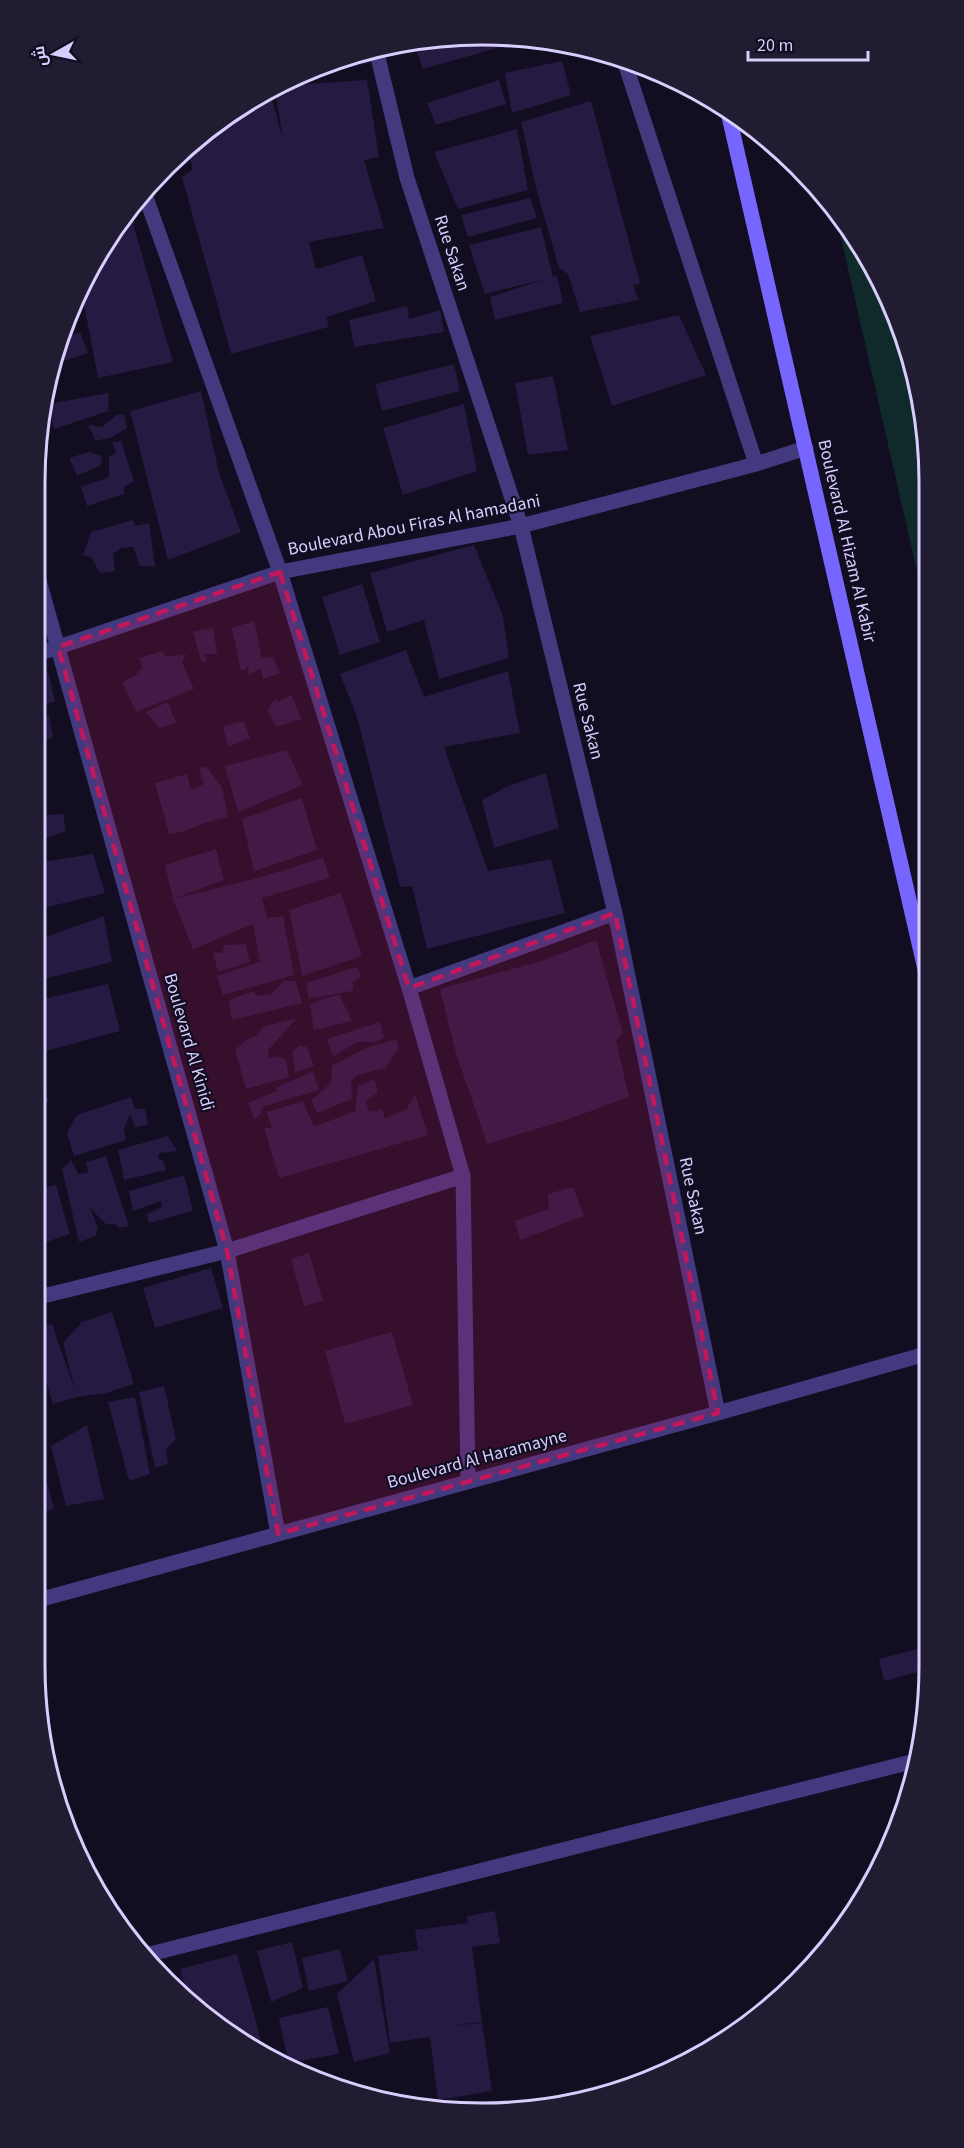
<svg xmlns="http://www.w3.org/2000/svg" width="964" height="2148" viewBox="0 0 964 2148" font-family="'Source Sans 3',Cairo,sans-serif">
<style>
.green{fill:#10292a}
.building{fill:#251a41}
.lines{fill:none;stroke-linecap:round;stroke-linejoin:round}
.minor{stroke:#42397f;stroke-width:15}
.secondary{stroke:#7766fd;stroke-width:15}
.marked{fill:#c2185b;fill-opacity:0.2;stroke:#c2185b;stroke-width:4.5;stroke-dasharray:12 8;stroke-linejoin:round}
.labels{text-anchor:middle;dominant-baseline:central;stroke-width:4.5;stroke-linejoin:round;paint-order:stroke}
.street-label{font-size:18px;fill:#d7cefe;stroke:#120d21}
.rim{fill:none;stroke:#d7cefe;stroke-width:3}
</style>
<rect width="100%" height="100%" fill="#120d21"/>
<path class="green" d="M834,207L895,310L926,423V611Z"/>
<path class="building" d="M482,35L499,36L504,46L423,69L413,41Z
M365,52L370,63L320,73L319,66Z
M562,61L571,95L512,113L505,73Z
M367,80L379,157L364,160L384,228L309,242L316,269L362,255L376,301L327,317L328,327L231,354L182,177L193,169L187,148L233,110L248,102L271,97L283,139L275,88L278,86Z
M499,80L506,104L436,125L427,103Z
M591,101L640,283L633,286L639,300L580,312L568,274L559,268L536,188L521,122Z
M517,129L528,190L458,209L434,152Z
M530,198L537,218L468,237L461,215Z
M129,210L173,362L98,378L81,288L110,234Z
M541,227L553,277L557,276L563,303L495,320L490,297L545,279L485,294L469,245Z
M407,306L409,319L440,310L444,332L354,347L349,320Z
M679,315L706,375L612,406L590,336Z
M80,332L88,353L52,365L60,339Z
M454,364L460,391L382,411L375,384Z
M553,376L568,450L528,455L515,383Z
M201,391L219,473L241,532L168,560L130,411Z
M109,393L108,411L54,429L49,404Z
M464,404L477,471L403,495L383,428Z
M124,414L127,428L112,437L96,441L88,425L102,427L116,415Z
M121,441L134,481L124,487V494L87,506L81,487L109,477V457L116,453L112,442Z
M89,452L102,456L101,465L77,476L69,458Z
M133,520L135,526L149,523L155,567L140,566L133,547L121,548L113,554L115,571L100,573L91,557L83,555L91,532Z
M474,545L503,616L509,658L439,679L424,620L387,632L370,573Z
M362,584L380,642L340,655L322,597Z
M254,621L262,658L273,657L280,673L263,679L261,668L249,675L248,667L241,671L232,628Z
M213,628L217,654H205L207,661L202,663L193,632Z
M406,650L424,697L508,671L520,733L444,747L488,871L551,859L565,913L427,949L412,886L400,887L357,717L340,674Z
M163,651L165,657L186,654L182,662L194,689L136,712L122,682L133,677L143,668L139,658Z
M48,671L55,701L35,708V675Z
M291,695L302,719L276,727L267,710L275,699L279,702Z
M168,702L176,723L160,728L145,712Z
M49,715L53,738L35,743V723Z
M244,721L250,738L228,747L223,726Z
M287,750L303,785L238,812L225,766Z
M206,766L222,787L228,817L204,823L185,831L169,834L155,783L187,774L191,790L204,784L199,769Z
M546,773L559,828L494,848L482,800L508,786Z
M302,798L317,850L254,871L242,819Z
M63,814L66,831L35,842V822L47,821L46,815Z
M216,849L224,880L173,899L258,878L323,858L330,878L262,898L267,918L283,916L294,975L223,995L217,976L260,962L253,924L193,949L173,899L165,865Z
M93,854L105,893L35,910V863Z
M341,893L362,956L302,976L289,910Z
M104,916L112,962L35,981V941Z
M596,940L623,1034L616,1040L629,1097L569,1119L487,1144L456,1053L440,989L541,961Z
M246,944L250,962L218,972L213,952L222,953L225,945Z
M357,967L361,977L352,983L354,986L352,991L309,999L306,983Z
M284,981H296L302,1003L232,1020L229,1000L253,991L257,996L271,994Z
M108,984L120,1031L46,1051L35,1008V1001Z
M339,994L352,1021L314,1030L310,1004Z
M297,1018L269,1049L268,1058L275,1056L286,1059L289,1077L246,1089L235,1050L246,1040L258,1035L262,1027Z
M380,1022L384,1038L376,1042H357L333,1057L327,1039Z
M396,1039L399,1049L385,1068L357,1075L351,1082L352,1099L317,1113L311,1100L331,1083L332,1066L366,1048Z
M299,1046L307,1047L314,1066L295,1072L292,1053Z
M35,1057L49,1102L35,1106Z
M313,1071L319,1090L262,1107L261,1114L254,1119L248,1103L277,1091L276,1088Z
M374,1079L378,1092L366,1102L369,1112L382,1109L385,1118L406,1110L415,1094L428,1135L279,1178L264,1128H272L267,1112L303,1101L314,1127L355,1111L358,1086Z
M131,1097L135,1109H145L148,1125L135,1127L130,1114L124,1129L126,1140L74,1156L67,1133L77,1115Z
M168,1136L177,1151L160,1153L158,1158L164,1162L166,1170L124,1180L118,1150Z
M106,1156L129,1226L119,1228L115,1224H106L90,1208L98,1228L96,1236L79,1242L62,1169L71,1160L78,1174L88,1173L86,1162Z
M35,1168L41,1188L56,1185L70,1234L35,1246Z
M184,1175L193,1211L149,1223L147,1214L162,1207L161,1201L133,1211L129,1191Z
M573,1187L584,1216L520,1240L515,1221L549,1209L548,1194Z
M309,1253L323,1301L304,1306L291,1259Z
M211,1268L223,1308L155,1328L143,1288Z
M112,1312L134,1384L106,1393L77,1397L53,1404L35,1345V1327L52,1324L75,1390L63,1343L82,1322Z
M392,1332L413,1405L345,1424L325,1351Z
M164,1386L176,1439L166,1450L168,1464L155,1468L139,1392Z
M135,1397L150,1474L129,1481L108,1402Z
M87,1425L104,1499L66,1506L51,1446Z
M35,1437L54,1509L35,1514Z
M929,1646V1669L884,1681L879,1659Z
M495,1911L500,1943L472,1947L482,2022L449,2026L482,2023L492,2091L438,2100L430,2037L390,2043L378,1956L418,1950L415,1930L468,1923L467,1916Z
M292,1942L303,1988L271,2002L257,1951Z
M340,1949L348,1981L309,1991L302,1958Z
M237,1954L253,2011L265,2056L259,2054L187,1995L180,1969Z
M374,1959L390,2053L354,2062L337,1994Z
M328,2007L339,2054L288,2063L279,2018Z
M469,2103L471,2112L439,2109Z"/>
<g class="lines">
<path class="minor" d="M376,49L407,178L521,526L615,913L718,1413
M624,60L756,464
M144,192L280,572L409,988L463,1176L468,1481
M35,566L227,1251L278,1534
M35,655L280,572L521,526L756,464L806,448
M409,988L615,913
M35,1298L227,1251L463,1176
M35,1601L718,1413L929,1353
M142,1956L919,1760"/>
<path class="secondary" d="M728,112L927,978"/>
</g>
<path class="marked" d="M280,572L409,988L615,913L718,1413L278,1534L227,1251L58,647Z"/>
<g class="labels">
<g class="street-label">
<text transform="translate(452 253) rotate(72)">Rue Sakan</text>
<text transform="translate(414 525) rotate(-11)">Boulevard Abou Firas Al hamadani</text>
<text transform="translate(847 541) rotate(77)">Boulevard Al Hizam Al Kabir</text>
<text transform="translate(588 721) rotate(76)">Rue Sakan</text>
<text transform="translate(189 1042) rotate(74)">Boulevard Al Kinidi</text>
<text transform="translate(693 1196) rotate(78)">Rue Sakan</text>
<text transform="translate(477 1459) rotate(-15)">Boulevard Al Haramayne</text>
</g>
</g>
<path d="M0 0H964V2148H0ZM482 45H482A437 437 0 0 1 919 482V1666A437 437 0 0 1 482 2103H482A437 437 0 0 1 45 1666V482A437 437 0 0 1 482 45Z" fill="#221c33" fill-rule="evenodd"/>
<path class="rim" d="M482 45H482A437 437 0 0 1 919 482V1666A437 437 0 0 1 482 2103H482A437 437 0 0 1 45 1666V482A437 437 0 0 1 482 45Z"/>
<g transform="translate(54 54) rotate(261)" stroke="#120d21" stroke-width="4.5" paint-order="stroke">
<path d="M0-4.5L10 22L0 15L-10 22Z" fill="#d7cefe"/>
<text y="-9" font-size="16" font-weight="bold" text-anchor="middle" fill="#d7cefe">ش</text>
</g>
<path d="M748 51v9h120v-9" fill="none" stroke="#d7cefe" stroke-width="3"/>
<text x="757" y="51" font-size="18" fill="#d7cefe" stroke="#120d21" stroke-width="4.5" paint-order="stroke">20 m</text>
</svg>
